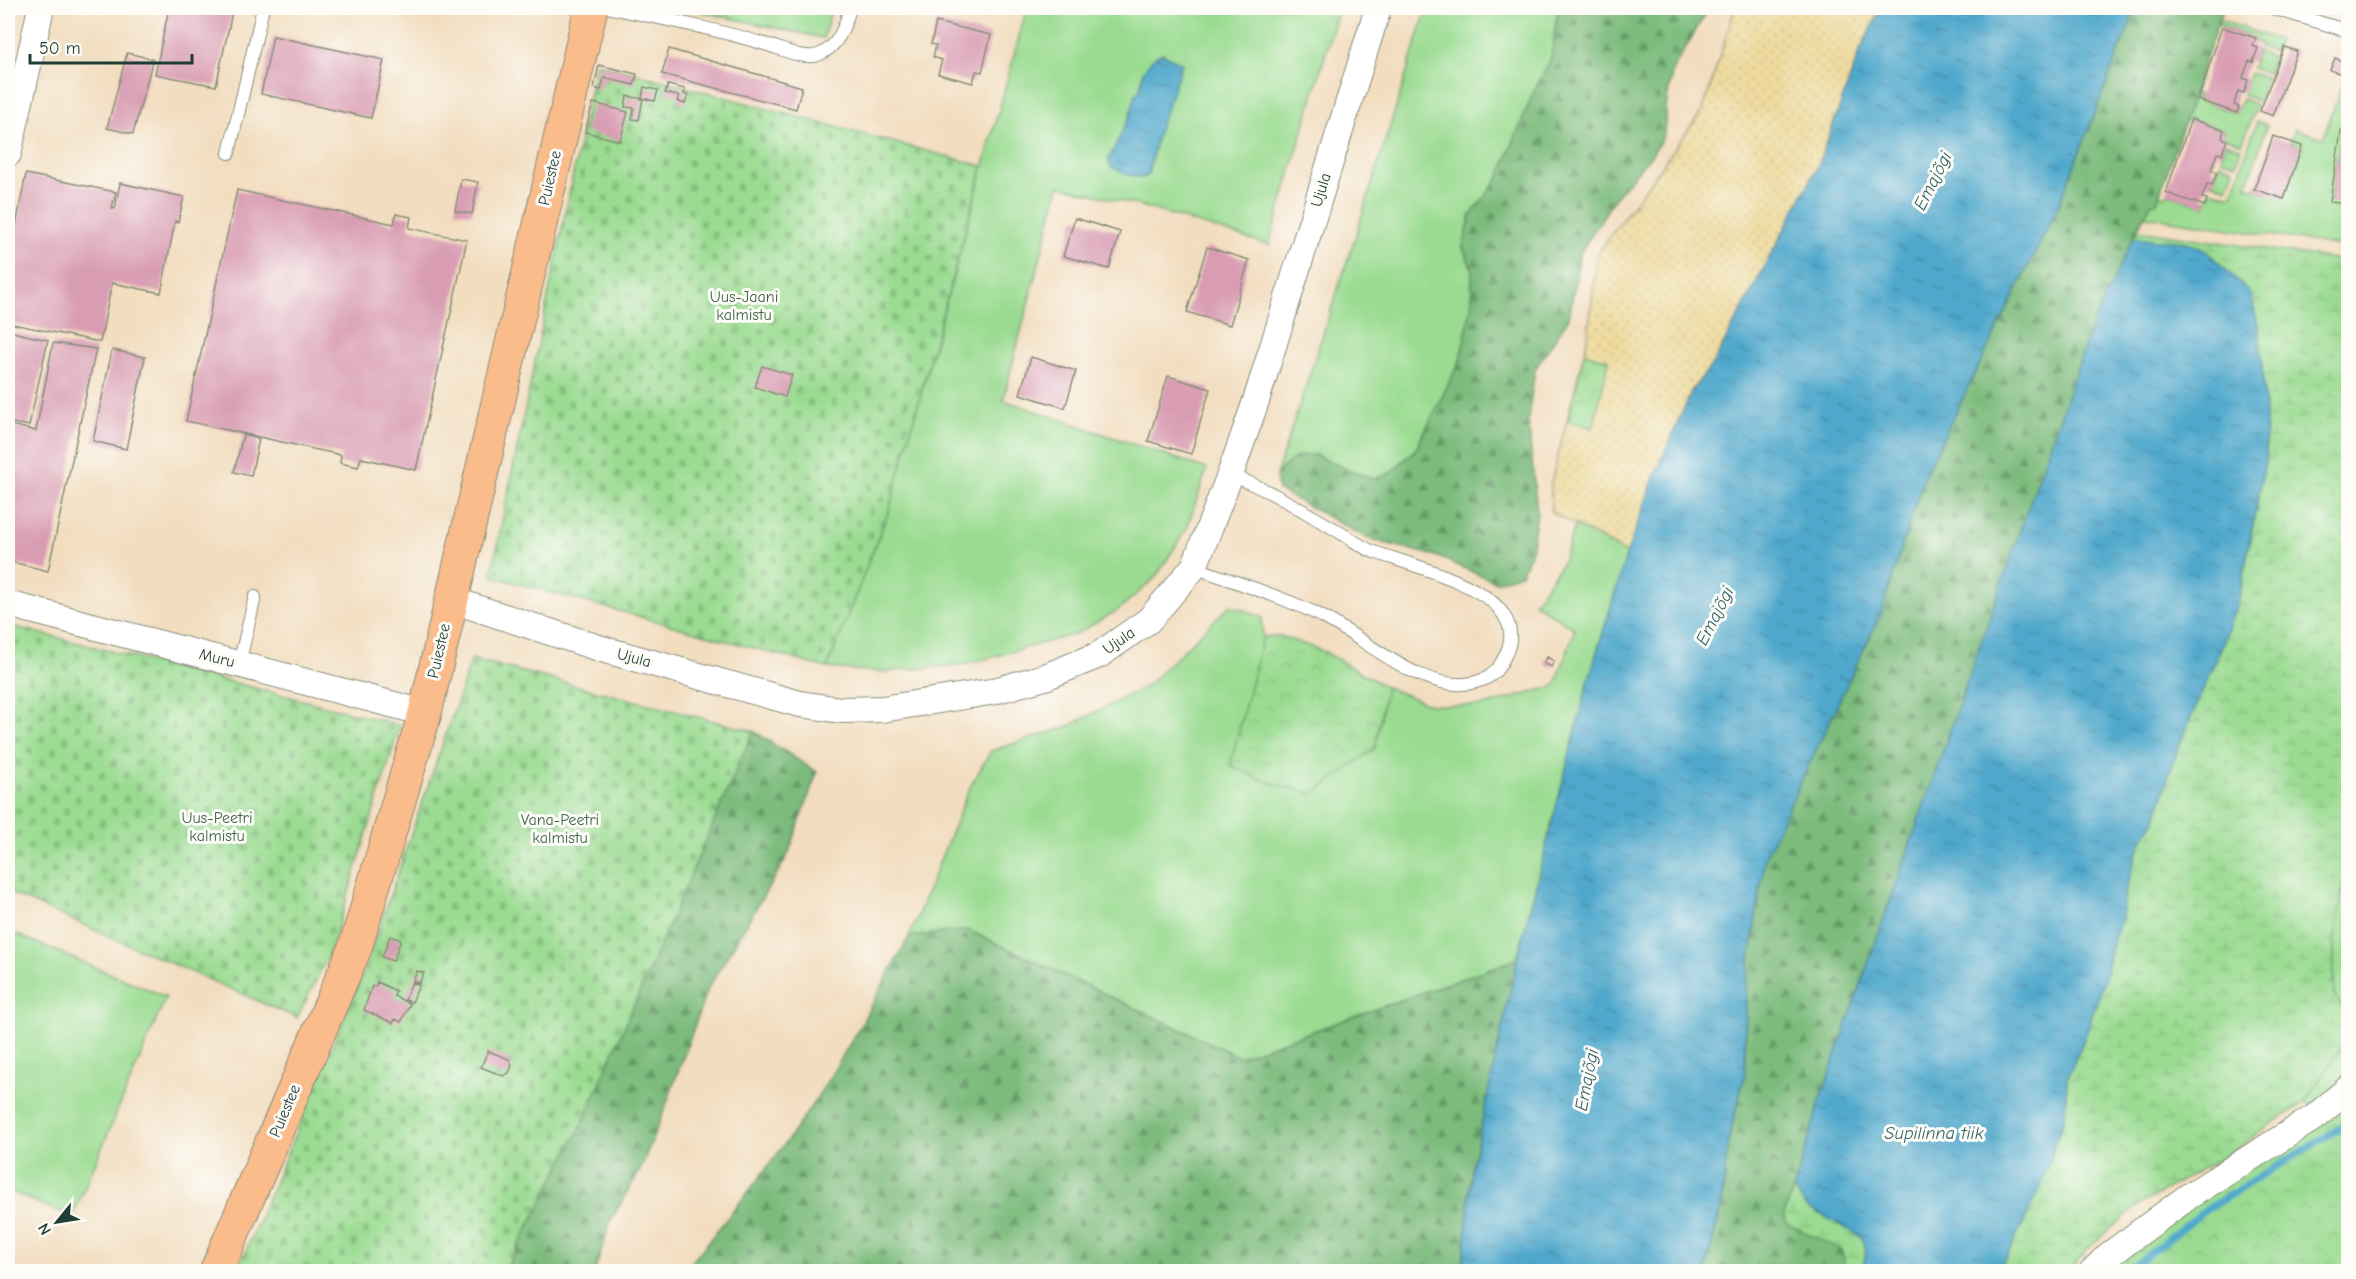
<svg xmlns="http://www.w3.org/2000/svg" width="2356" height="1279" viewBox="0 0 2356 1279" font-family="'Comic Neue',sans-serif">
<style>
.grass{fill:#9adb91;stroke:#5c8c62;stroke-width:1.5}
.forest{fill:url(#forest-firs);stroke:#4d7c58;stroke-width:1.5}
.wetland{fill:url(#wetland-marsh);stroke:#5c8c62;stroke-width:1.5}
.sand{fill:url(#sand-dots);stroke:#868c69;stroke-width:1.5}
.cemetery{fill:url(#cemetery-stones);stroke:#5c8c62;stroke-width:1.5}
.park{fill:url(#park-crowns);stroke:#5c8c62;stroke-width:1.5}
.water{fill:url(#water-ripples);stroke:#377280;stroke-width:1.5}
.lines{fill:none;stroke-linecap:round;stroke-linejoin:round}
.stream{stroke:#4fa8cc;stroke-width:7}
.building{fill:#d99db3}
.lane-casing{stroke:#888d7a;stroke-width:14}
.street-casing{stroke:#888d7a;stroke-width:28}
.highway-casing{stroke:#888d7a;stroke-width:35}
.lane{stroke:#fff;stroke-width:12}
.street{stroke:#fff;stroke-width:26}
.highway{stroke:#f9bc8a;stroke-width:33}
.labels{text-anchor:middle;dominant-baseline:central;stroke-width:6;stroke-linejoin:round;paint-order:stroke}
.street-label{font-size:16px;fill:#1f3d34;stroke:#fdfcf7}
.park-label{font-size:16px;fill:#3e644b;stroke:#fdfcf7}
.water-label{font-size:18px;font-style:italic;fill:#306269;stroke:#fdfcf7}
</style>
<defs>
<pattern id="forest-firs" width="22" height="20" patternUnits="userSpaceOnUse" patternTransform="scale(1.5)"><rect width="22" height="20" fill="#7bbb7b"/><path d="M5 1l3.5 6h-7zM16 11l3.5 6h-7z" fill="#649966"/></pattern>
<pattern id="wetland-marsh" width="20" height="14" patternUnits="userSpaceOnUse" patternTransform="scale(1.5)"><rect width="20" height="14" fill="#9adb91"/><path d="M1 5h8M5 5V1M11 12h8M15 12V8" fill="none" stroke="#84bd7e"/></pattern>
<pattern id="sand-dots" width="8" height="8" patternUnits="userSpaceOnUse" patternTransform="scale(1.5)"><rect width="8" height="8" fill="#eeda9e"/><path d="M2 2h.1M6 6h.1" fill="none" stroke="#ccbc89" stroke-width="1.8" stroke-linecap="round"/></pattern>
<pattern id="cemetery-stones" width="16" height="16" patternUnits="userSpaceOnUse" patternTransform="scale(1.5)"><rect width="16" height="16" fill="#9adb91"/><path d="M2 7V4a2 2 0 0 1 4 0v3zM10 15v-3a2 2 0 0 1 4 0v3z" fill="#84bd7e"/></pattern>
<pattern id="park-crowns" width="20" height="18" patternUnits="userSpaceOnUse" patternTransform="scale(1.5)"><rect width="20" height="18" fill="#9adb91"/><path d="M2 6a3 3 0 1 1 6 0M12 15a3 3 0 1 1 6 0" fill="none" stroke="#84bd7e"/></pattern>
<pattern id="water-ripples" width="26" height="14" patternUnits="userSpaceOnUse" patternTransform="scale(1.5)"><rect width="26" height="14" fill="#4fa8cc"/><path d="M2 4q2-2 4 0t4 0M15 11q2-2 4 0t4 0" fill="none" stroke="#418aa6"/></pattern>
</defs>
<rect width="100%" height="100%" fill="#fdfcf7"/>
<filter id="ink" filterUnits="userSpaceOnUse"><feTurbulence type="fractalNoise" baseFrequency=".0167" numOctaves="2"/><feDisplacementMap in="SourceGraphic" scale="12" xChannelSelector="R" yChannelSelector="G"/><feConvolveMatrix kernelMatrix="1 2 1 2 8 2 1 2 1" color-interpolation-filters="sRGB"/></filter>
<filter id="wash" filterUnits="userSpaceOnUse"><feTurbulence type="fractalNoise" baseFrequency=".008" numOctaves="4" result="noise"/><feDisplacementMap in="SourceGraphic" scale="24" xChannelSelector="R" yChannelSelector="G"/><feGaussianBlur stdDeviation="1.35" result="paint"/><feColorMatrix in="noise" values="0 0 0 0 0 0 0 0 0 0 0 0 0 0 0 0 0 1.4 0 .05"/><feComposite in="paint" operator="in"/></filter>
<g filter="url(#wash)">
<rect width="100%" height="100%" fill="#f2ddbf"/>
<path class="grass" d="M683,8H832L823,38Z
M1027,8H1339L1269,245L1145,207L1059,186L1003,400L1207,469L1187,528L1156,577L1117,611L1076,634L967,664L883,672L827,668L889,510Z
M1427,8H1558L1551,59L1534,91L1499,178L1471,215L1463,247L1472,269V305L1460,361L1416,449L1389,474L1375,479L1350,471L1315,455L1290,461L1276,475L1355,238Z
M2219,20L2279,40L2275,52L2260,47L2261,44L2255,42V38L2217,25Z
M2257,51L2273,57L2268,73L2252,68Z
M2250,73L2266,77L2258,101L2243,95Z
M2341,88L2348,91V132L2341,131L2330,201L2348,204V247L2144,216L2151,204L2157,202L2158,194L2165,196L2166,193L2205,206L2210,190L2232,196L2257,121L2267,125L2247,186L2284,199L2302,147L2290,141L2295,129L2323,138Z
M2193,93L2199,95L2198,100L2236,113L2242,99L2257,105L2242,144L2223,136L2224,130L2191,119L2189,122L2184,120Z
M2226,143L2241,148L2236,164L2221,159Z
M2220,163L2234,169L2227,188L2213,183Z
M1575,525L1627,553L1590,675L1517,959L1240,1057L968,930L909,937L969,789L991,751L1067,727L1147,686L1230,605L1262,617L1263,637L1231,765L1375,748L1386,687L1431,705L1484,706L1555,686L1575,629L1534,603L1563,562Z
M2348,854V1075L2338,1087L2311,1106L2304,1103L2340,1049L2346,1013L2334,995V944Z
M8,931L166,997L74,1213L56,1211L8,1190Z"/>
<path class="forest" d="M1558,8H1709L1673,69L1667,100L1664,134L1653,153L1616,196L1580,253L1569,318L1535,369L1528,419L1537,513L1531,551L1521,574L1496,582L1436,556L1369,539L1278,490L1276,475L1290,461L1299,456L1315,455L1350,471L1375,479L1389,474L1416,449L1460,361L1472,305V269L1463,247L1471,215L1499,178L1534,91L1551,59Z
M2136,8H2223L2157,202L2151,204L2144,216L2092,326L1821,1098L1794,1188L1787,1204L1841,1250L1844,1258V1271L1705,1272L1721,1207L1729,1138L1745,1074L1746,986L1765,857L1881,613L1924,476L2058,207Z
M753,731L817,772L788,855L708,988L664,1111L640,1170L611,1220L595,1271L505,1272L582,1124Z
M967,930L1240,1057L1517,959L1471,1172L1463,1271L684,1272C727,1218 772,1165 810,1108C847,1053 877,995 909,937Z"/>
<path class="wetland" d="M2138,230L2348,261V854L2334,944V995L2346,1013L2340,1049L2304,1103L2272,1123L2240,1147L2136,1207L2092,1245L2067,1271L1996,1272L2005,1260L2040,1189L2065,1114L2067,1079L2084,1039L2104,981L2110,950L2122,917L2125,891L2141,842L2155,821L2176,753L2223,643L2239,598L2262,477L2266,456L2265,409L2260,336L2185,242L2133,238Z
M1794,1188C1808,1216 1858,1225 1865,1243C1869,1251 1863,1263 1862,1271H1844V1258L1841,1250L1786,1223L1784,1214Z"/>
<path class="sand" d="M1735,8H1881L1860,51L1818,166L1714,362L1692,390L1657,470L1627,553L1551,512V483L1588,337L1597,254L1703,110Z"/>
<path class="cemetery" d="M596,63L983,166L889,510L827,668L491,576Z
M8,625L400,725L331,950L297,1018L8,892Z
M472,659L753,731L582,1124L505,1271L237,1272L364,971Z"/>
<path class="park" d="M1584,353L1609,360L1593,428L1568,421Z
M1281,636L1325,652L1386,687L1375,748L1313,794L1267,782L1230,765L1263,637Z
M2348,1089V1271L2093,1272Z"/>
<path class="water" d="M1881,8H2136L2058,207L1924,476L1881,613L1765,857L1746,986L1745,1074L1729,1138L1721,1207L1705,1271H1463L1471,1172L1517,959L1590,675L1627,553L1657,470L1692,390L1714,362L1818,166L1860,51Z
M1162,53L1182,64L1157,136L1148,175L1144,178L1128,175L1110,166L1109,159L1130,115L1136,94L1140,89L1143,72L1152,59Z
M2133,238L2185,242L2205,250L2251,294L2260,336L2265,409L2266,456L2239,598L2223,643L2176,753L2155,821L2141,842L2125,891L2122,917L2110,950L2104,981L2084,1039L2067,1079L2065,1114L2040,1189L2005,1260L1996,1271H1862C1864,1257 1870,1248 1860,1236L1805,1206L1794,1188L1821,1098L2092,326Z"/>
<g class="lines">
<path class="stream" d="M2126,1272L2207,1209L2348,1123"/>
</g>
<g id="blocks">
<path class="building" d="M169,8H233L216,86L155,74Z
M936,22L991,35L982,72L976,71L973,83L938,74L942,60L933,57L936,45L931,44Z
M2222,27L2256,38L2253,46L2258,48L2253,62L2249,61L2243,78L2248,80L2244,93L2238,91L2234,105L2239,107L2237,113L2198,100Z
M273,36L384,60L371,118L261,94Z
M2284,47L2297,51L2273,116L2260,111Z
M669,49L802,87L796,109L662,74Z
M127,53L153,59L133,134L107,128Z
M2335,58L2348,63V91L2341,88L2345,75L2330,70Z
M599,65L637,74L634,85L604,78L601,90L594,88Z
M668,85L685,89L684,94L688,95L685,104L677,101L679,96L665,93Z
M644,87L658,90L655,101L642,98Z
M627,96L643,99L639,120L632,119L634,108L625,107Z
M593,103L628,112L620,141L585,132Z
M2191,119L2224,130L2222,138L2227,140L2222,154L2217,153L2211,170L2217,172L2212,185L2207,184L2202,198L2207,199L2205,206L2166,193Z
M2341,131L2348,132V204L2330,202Z
M2273,136L2302,146L2284,199L2254,189Z
M26,174L116,192L112,208L115,209L120,183L184,197L178,222L175,221L161,293L112,283L100,342L8,323V266Z
M461,179L478,182L472,214L455,211Z
M237,190L394,224L396,214L411,217L409,228L467,240L416,470L361,458L358,467L340,463L341,455L186,421Z
M1075,218L1120,232L1109,269L1063,256Z
M1207,247L1249,260L1230,325L1187,312Z
M8,331L48,340L29,426L8,422Z
M53,343L96,349L48,571L8,561V424L36,431Z
M112,350L145,357L126,449L93,441Z
M1031,357L1076,371L1065,408L1020,394Z
M762,366L792,375L785,397L755,387Z
M1168,376L1210,389L1191,454L1148,441Z
M243,435L259,439L251,476L234,472Z
M1547,657L1554,661L1551,667L1544,663Z
M390,936L401,940L393,961L382,957Z
M417,971L424,973L419,983L413,981Z
M377,982L396,991L394,996L410,1004L401,1022L395,1019L393,1023L364,1010L372,986L375,987Z
M412,982L419,985L412,1002L405,1000Z
M488,1051L509,1059L512,1065L509,1073L503,1076L481,1067Z"/>
</g>
</g>
<g filter="url(#ink)">
<use href="#blocks" fill-opacity="0" stroke="#888d7a" stroke-width="1.5"/>
<g class="lines">
<defs>
<path id="lane" d="M611,8C664,19 716,29 768,45C782,49 804,60 818,55C838,48 845,26 850,8
M2272,8L2348,31
M229,153L263,8
M1194,567C1234,582 1275,594 1313,612C1361,633 1423,697 1476,682C1484,680 1493,676 1498,668C1510,650 1516,633 1503,614C1484,583 1408,564 1374,552C1359,546 1345,535 1331,527C1298,508 1266,488 1230,475
M239,664L255,597"/>
<path id="street" d="M8,154L41,8
M452,600L602,649L800,704L841,710L882,709L990,692L1045,677L1099,655L1149,620L1194,567L1230,475L1256,401L1378,8
M8,604L425,713
M2092,1272L2108,1256L2189,1196L2315,1117L2348,1089"/>
<path id="highway" d="M216,1272L355,948L425,713L591,8"/>
</defs>
<use href="#lane" class="lane-casing"/>
<use href="#street" class="street-casing"/>
<use href="#highway" class="highway-casing"/>
<use href="#lane" class="lane"/>
<use href="#street" class="street"/>
<use href="#highway" class="highway"/>
</g>
</g>
<g class="labels">
<g class="street-label">
<text transform="translate(550 178) rotate(-77)">Puiestee</text>
<text transform="translate(1321 190) rotate(-73)">Ujula</text>
<text transform="translate(1119 641) rotate(-35)">Ujula</text>
<text transform="translate(439 651) rotate(-77)">Puiestee</text>
<text transform="translate(217 658) rotate(14)">Muru</text>
<text transform="translate(634 658) rotate(15)">Ujula</text>
<text transform="translate(285 1111) rotate(-67)">Puiestee</text>
</g>
<g class="park-label">
<text x="744" y="297">Uus-Jaani<tspan x="744" dy="18">kalmistu</tspan></text>
<text x="217" y="818">Uus-Peetri<tspan x="217" dy="18">kalmistu</tspan></text>
<text x="560" y="820">Vana-Peetri<tspan x="560" dy="18">kalmistu</tspan></text>
</g>
<g class="water-label">
<text transform="translate(1933 181) rotate(-63)">Emajõgi</text>
<text transform="translate(1715 616) rotate(-63)">Emajõgi</text>
<text transform="translate(1587 1080) rotate(-79)">Emajõgi</text>
<text x="1934" y="1133">Supilinna tiik</text>
</g>
</g>
<rect width="2356" height="1279" fill="none" stroke="#fdfcf7" stroke-width="30"/>
<g transform="translate(57 1222) rotate(240)" stroke="#fdfcf7" stroke-width="4.5" paint-order="stroke">
<path d="M0-4.5L10 22L0 15L-10 22Z" fill="#1f3d34"/>
<text y="-9" font-size="16" font-weight="bold" text-anchor="middle" fill="#1f3d34">N</text>
</g>
<path d="M30 54v9h162v-9" fill="none" stroke="#1f3d34" stroke-width="3"/>
<text x="39" y="54" font-size="18" fill="#1f3d34" stroke="#fdfcf7" stroke-width="4.5" paint-order="stroke">50 m</text>
</svg>
